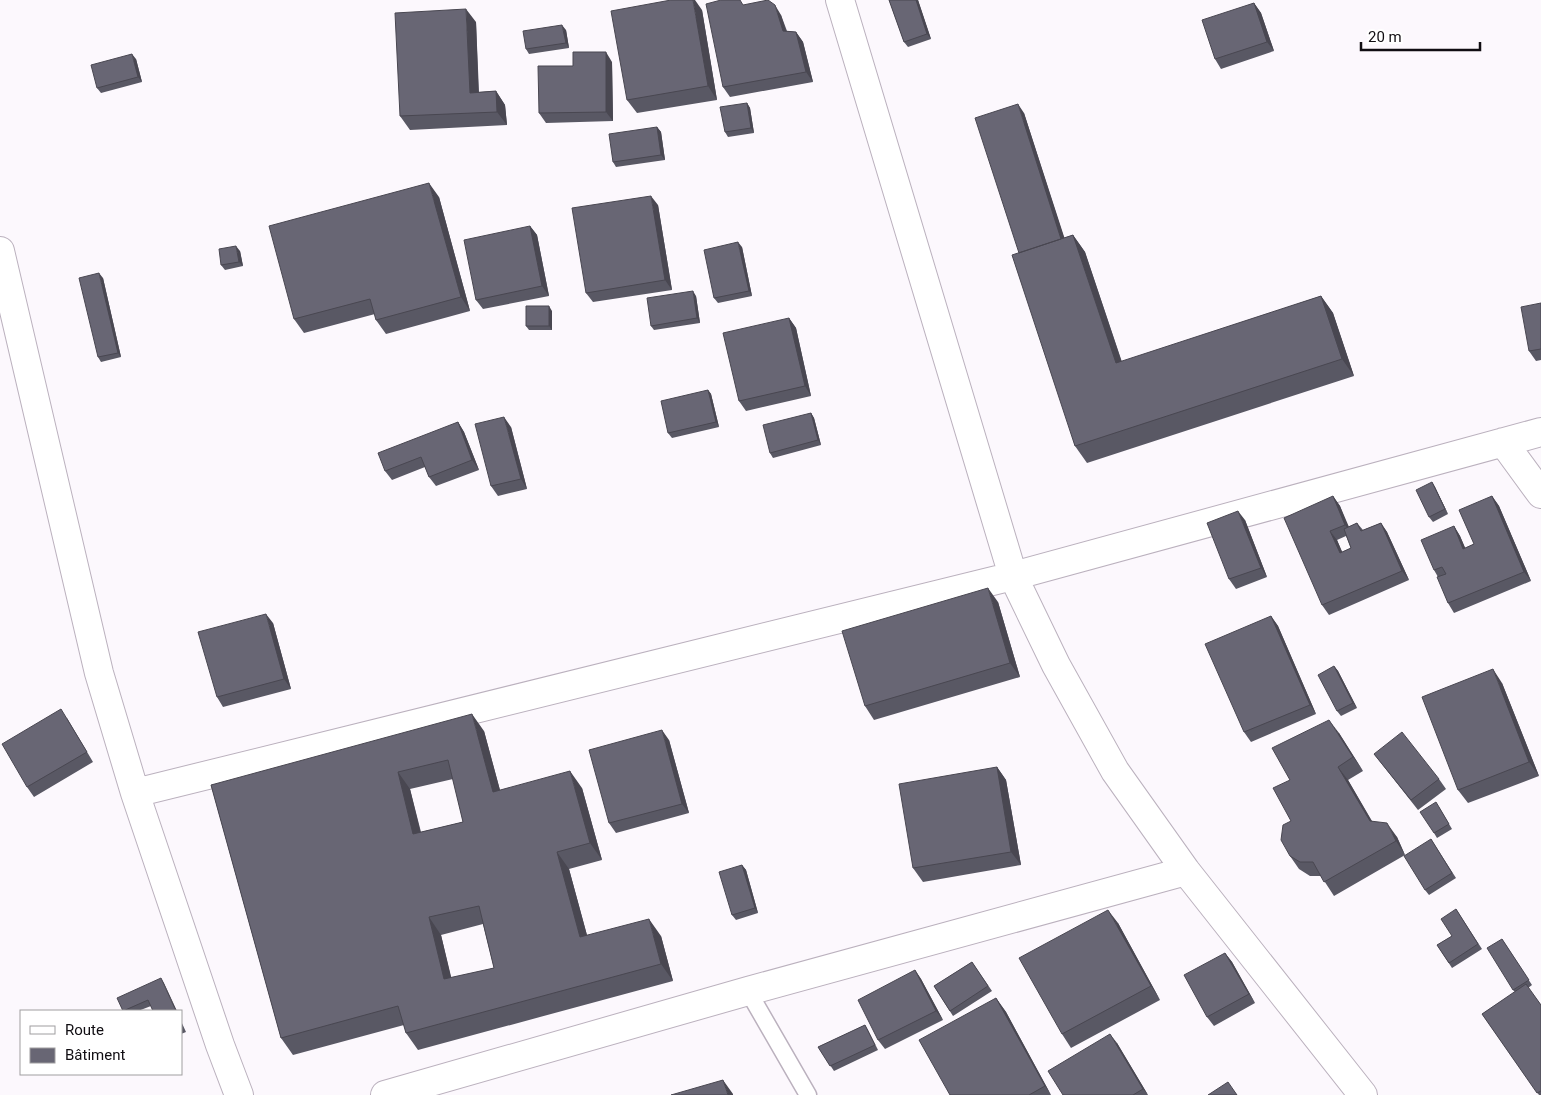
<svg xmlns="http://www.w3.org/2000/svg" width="1541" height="1095" viewBox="0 0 1541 1095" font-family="Roboto,sans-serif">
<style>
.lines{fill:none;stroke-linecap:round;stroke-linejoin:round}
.lane-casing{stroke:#bbb1be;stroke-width:19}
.street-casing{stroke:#bbb1be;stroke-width:30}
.lane{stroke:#fff;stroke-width:16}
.street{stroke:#fff;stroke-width:28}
.wall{fill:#595864;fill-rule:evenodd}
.shaded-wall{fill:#494751}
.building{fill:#686674;stroke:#494751;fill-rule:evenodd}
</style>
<rect width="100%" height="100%" fill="#fcf8fd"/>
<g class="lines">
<defs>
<path id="lane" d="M748,991L808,1095"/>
<path id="street" d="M840,0L1013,576L1056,665L1115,771L1186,871L1363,1095
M0,251L99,673L135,793L220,1045L239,1095
M1503,442L1541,494
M135,793L1013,576L1541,432
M385,1095L748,991L1186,871"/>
</defs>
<use href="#lane" class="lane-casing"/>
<use href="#street" class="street-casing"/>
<use href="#lane" class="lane"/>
<use href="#street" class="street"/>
</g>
<path class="wall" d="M889,0H918L931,39L908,47L904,42Z
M1254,3L1261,13L1274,51L1221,69L1215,59Z
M744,5L781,15L787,31L796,32L803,42L813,82L730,97L723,87Z
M702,10L717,100L637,113L627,100Z
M476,22L479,92L496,91L505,105L507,125L410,130L400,116Z
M566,30L569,48L529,54L526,49Z
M136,59L142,82L101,93L97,88Z
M612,62L613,121L546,123L539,113L573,66Z
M747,103L750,108L754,133L728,137L725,132Z
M1024,113L1064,238L1073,235L1085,252L1122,362L1321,296L1333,313L1354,376L1087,463L1075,446L1019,253Z
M657,127L661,132L665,160L616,167L613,162Z
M439,197L470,311L386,334L376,320L375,314L304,333L294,319Z
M658,205L672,290L593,302L586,293Z
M530,226L537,235L549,296L483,309L476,300Z
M742,247L752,296L718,303L714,298Z
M240,251L243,266L225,270L221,265Z
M103,278L121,357L101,362L98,357Z
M696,296L700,323L654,330L651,326Z
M1541,303V360L1536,361L1529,351Z
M552,311V330H529L526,326Z
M789,318L796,328L811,396L746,411L739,401Z
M708,390L711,394L719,427L672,438L668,433Z
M811,413L814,418L821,445L773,458L770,453Z
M458,422L464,432L479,470L436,486L429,477L425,467L392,480L385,471Z
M511,427L527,489L498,496L491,486Z
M1432,482L1435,487L1448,514L1433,522L1429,517Z
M1333,496L1340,506L1348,527L1357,523L1363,530L1381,523L1387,532L1409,580L1329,615L1322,605ZM1346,536L1351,548L1342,552L1337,540Z
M1492,496L1499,506L1531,581L1454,613L1448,603L1438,577L1434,570L1454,526L1460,536L1465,548L1474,544Z
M1245,520L1267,577L1236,589L1229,579Z
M998,602L1020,677L874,720L865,706Z
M1271,616L1278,626L1316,714L1251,742L1244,732Z
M273,623L291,689L223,707L217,697Z
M1334,666L1338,671L1357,708L1341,716L1337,711Z
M1502,683L1539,776L1468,803L1458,790Z
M67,718L93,762L34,797L27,787Z
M484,731L500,790L582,788L602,860L569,869L587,935L661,936L673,981L418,1050L406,1033L404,1025L293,1055L281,1038L211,785ZM453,779L463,822L421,832L410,789ZM483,924L494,968L451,978L441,935Z
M1339,733L1363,771L1348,780L1372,821L1397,837L1405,855L1334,896L1321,876H1310L1299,869L1290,856L1291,821L1290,780Z
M669,740L689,813L616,833L609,823Z
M1374,754L1439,779L1446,789L1418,810Z
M997,767L1006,780L1021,865L923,882L913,868Z
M1439,807L1452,829L1437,838L1434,833Z
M1431,839L1456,878L1429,895L1425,890Z
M742,865L746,870L758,913L736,920L732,915Z
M1456,909L1482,949L1452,968L1437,945L1452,936Z
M1118,923L1160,1000L1071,1048L1062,1034Z
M1502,939L1532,985L1528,988L1541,1005V1095H1539L1482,1014L1515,992L1513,990Z
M1225,953L1232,962L1255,1003L1214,1026L1207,1017Z
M972,962L992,991L953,1016L934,986Z
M915,970L921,979L943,1020L885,1049L878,1040Z
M164,983L151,1006L138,1011H123Z
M996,998L1006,1012L1051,1095H950Z
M181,1021L186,1032L181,1034Z
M865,1025L868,1030L878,1050L834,1071L818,1047Z
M1117,1043L1148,1095H1063Z"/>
<path class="shaded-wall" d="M693,0H695L702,10L717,100L708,86Z
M916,0H918L931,39L927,34Z
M1254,3L1261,13L1274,51L1267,42Z
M775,5L781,15L789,40L783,31Z
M466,9L476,22L479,106L470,93Z
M562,25L566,30L569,48L566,43Z
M796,32L803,42L813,82L806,72Z
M606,52L612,62L613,121L606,112Z
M132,54L136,59L142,82L138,77Z
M496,91L505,105L507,125L497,112Z
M747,103L750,108L754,133L751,128Z
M1018,104L1024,113L1070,255L1063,246Z
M657,127L661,132L665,160L661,155Z
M429,183L439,197L470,311L461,297Z
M651,196L658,205L672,290L665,280Z
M530,226L537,235L549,296L542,286Z
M1073,235L1085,252L1128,381L1116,363Z
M738,242L742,247L752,296L749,291Z
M236,246L240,251L243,266L239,262Z
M99,273L103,278L121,357L118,353Z
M693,291L696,296L700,323L697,318Z
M1321,296L1333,313L1354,376L1342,359Z
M549,306L552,311V330L549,326Z
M789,318L796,328L811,396L805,386Z
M708,390L711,394L719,427L716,422Z
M811,413L814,418L821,445L818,440Z
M504,417L511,427L527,489L521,479Z
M458,422L464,432L479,470L472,460Z
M1432,482L1435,487L1448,514L1445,509Z
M1333,496L1340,506L1352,534L1345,525Z
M1492,496L1499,506L1531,581L1524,572Z
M1238,511L1245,520L1267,577L1261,568Z
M1381,523L1387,532L1409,580L1402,571Z
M1454,526L1460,536L1470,559L1463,549Z
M1330,531L1337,540L1347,563L1340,553Z
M988,588L998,602L1020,677L1010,663Z
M266,614L273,623L291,689L284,679Z
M1271,616L1278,626L1316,714L1310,705Z
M1334,666L1338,671L1357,708L1353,703Z
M1493,669L1502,683L1539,776L1529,762Z
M472,714L484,731L505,809L493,792Z
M1329,720L1339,733L1363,771L1353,757Z
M662,730L669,740L689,813L682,804Z
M997,767L1006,780L1021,865L1011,852Z
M1338,767L1348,780L1379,834L1370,821Z
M570,771L582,788L602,860L590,843Z
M398,772L410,789L425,851L413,834Z
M1387,823L1397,837L1405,855L1396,841Z
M557,852L569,869L592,954L580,937Z
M742,865L746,870L758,913L755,908Z
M1108,910L1118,923L1160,1000L1151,986Z
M429,917L441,935L456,997L444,979Z
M649,919L661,936L673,981L661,964Z
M1225,953L1232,962L1255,1003L1249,994Z
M915,970L921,979L943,1020L936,1011Z
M161,978L164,983L177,1011H176Z
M996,998L1006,1012L1051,1095L1045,1086Z
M1110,1034L1117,1043L1148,1095L1143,1089Z
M723,1080L733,1094V1095H728Z"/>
<path class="building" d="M671,0H693L708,86L627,100L611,11Z
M721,0H740L743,5L768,0L775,5L783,31L796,32L806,72L723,87L706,4Z
M889,0H916L927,34L904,42Z
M1254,3L1267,42L1215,59L1202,20Z
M466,9L470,93L496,91L497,112L400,116L395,13Z
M562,25L566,43L526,49L523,31Z
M573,52H606V112L539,113L538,66H573Z
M132,54L138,77L97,88L91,65Z
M747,103L751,128L725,132L720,107Z
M1018,104L1061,239L1019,253L975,118Z
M657,127L661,155L613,162L609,134Z
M429,183L461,297L376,320L370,299L294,319L269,226Z
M651,196L665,280L586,293L572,208Z
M530,226L542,286L476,300L464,240Z
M1073,235L1116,363L1321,296L1342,359L1075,446L1012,255Z
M738,242L749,291L714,298L704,250Z
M236,246L239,262L221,265L219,249Z
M99,273L118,353L98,357L79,278Z
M693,291L697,318L651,326L647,298Z
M1541,303V349L1529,351L1521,307Z
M526,306H549V326H526Z
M789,318L805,386L739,401L723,333Z
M708,390L716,422L668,433L661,401Z
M811,413L818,440L770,453L763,425Z
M504,417L521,479L491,486L475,424Z
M458,422L472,460L429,477L421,457L385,471L378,453Z
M1432,482L1445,509L1429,517L1416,490Z
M1333,496L1345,525L1330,531L1340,553L1351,548L1344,529L1357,523L1361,531L1381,523L1402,571L1322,605L1284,518Z
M1492,496L1524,572L1448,603L1437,577L1446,574L1442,567L1434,570L1421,540L1454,526L1463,549L1474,544L1459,510Z
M1238,511L1261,568L1229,579L1207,523Z
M988,588L1010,663L865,706L842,631Z
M266,614L284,679L217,697L198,632Z
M1271,616L1310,705L1244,732L1205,644Z
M1334,666L1353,703L1337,711L1318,675Z
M1493,669L1529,762L1458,790L1422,697Z
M61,709L87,752L27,787L2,744Z
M472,714L493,792L570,771L590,843L557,852L580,937L649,919L661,964L406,1033L398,1006L281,1038L211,785ZM448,760L463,822L413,834L398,772ZM479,906L494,968L444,979L429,917Z
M1329,720L1353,757L1338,767L1370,821L1387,823L1396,841L1324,882L1313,862H1300L1290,856L1281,840L1283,825L1291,821L1273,788L1290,780L1272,748Z
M662,730L682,804L609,823L589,750Z
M1402,732L1439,779L1411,800L1374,754Z
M997,767L1011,852L913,868L899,784Z
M1436,802L1449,824L1434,833L1420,812Z
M1431,839L1452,873L1425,890L1404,856Z
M742,865L755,908L732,915L719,872Z
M1456,909L1478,944L1449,963L1437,945L1452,936L1441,919Z
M1108,910L1151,986L1062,1034L1019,958Z
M1502,939L1529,980L1513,990L1487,948Z
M1225,953L1249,994L1207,1017L1184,975Z
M972,962L988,986L950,1011L934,986Z
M915,970L936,1011L878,1040L858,1000Z
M161,978L176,1011H153L148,1000L123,1011L117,998Z
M1526,984L1541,1005V1091L1537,1093L1482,1014Z
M996,998L1045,1086L1029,1095H950L919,1040Z
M865,1025L875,1045L830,1066L818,1047Z
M1110,1034L1143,1089L1133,1095H1063L1048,1071Z
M723,1080L728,1095H671Z
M1228,1082L1237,1095H1208Z"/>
<rect x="20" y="1010" width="162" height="65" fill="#ffffff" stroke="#9f9ea0"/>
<rect x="30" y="1026" width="25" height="8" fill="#ffffff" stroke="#9f9ea0"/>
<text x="65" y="1035" font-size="15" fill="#100d12">Route</text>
<rect x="30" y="1048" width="25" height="15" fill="#686674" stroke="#9f9ea0"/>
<text x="65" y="1060" font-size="15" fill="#100d12">Bâtiment</text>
<path d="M1361 42v8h119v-8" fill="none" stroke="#100d12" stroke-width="2.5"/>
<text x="1368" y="42" font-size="15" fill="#100d12" stroke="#ffffff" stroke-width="4" paint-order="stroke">20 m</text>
</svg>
